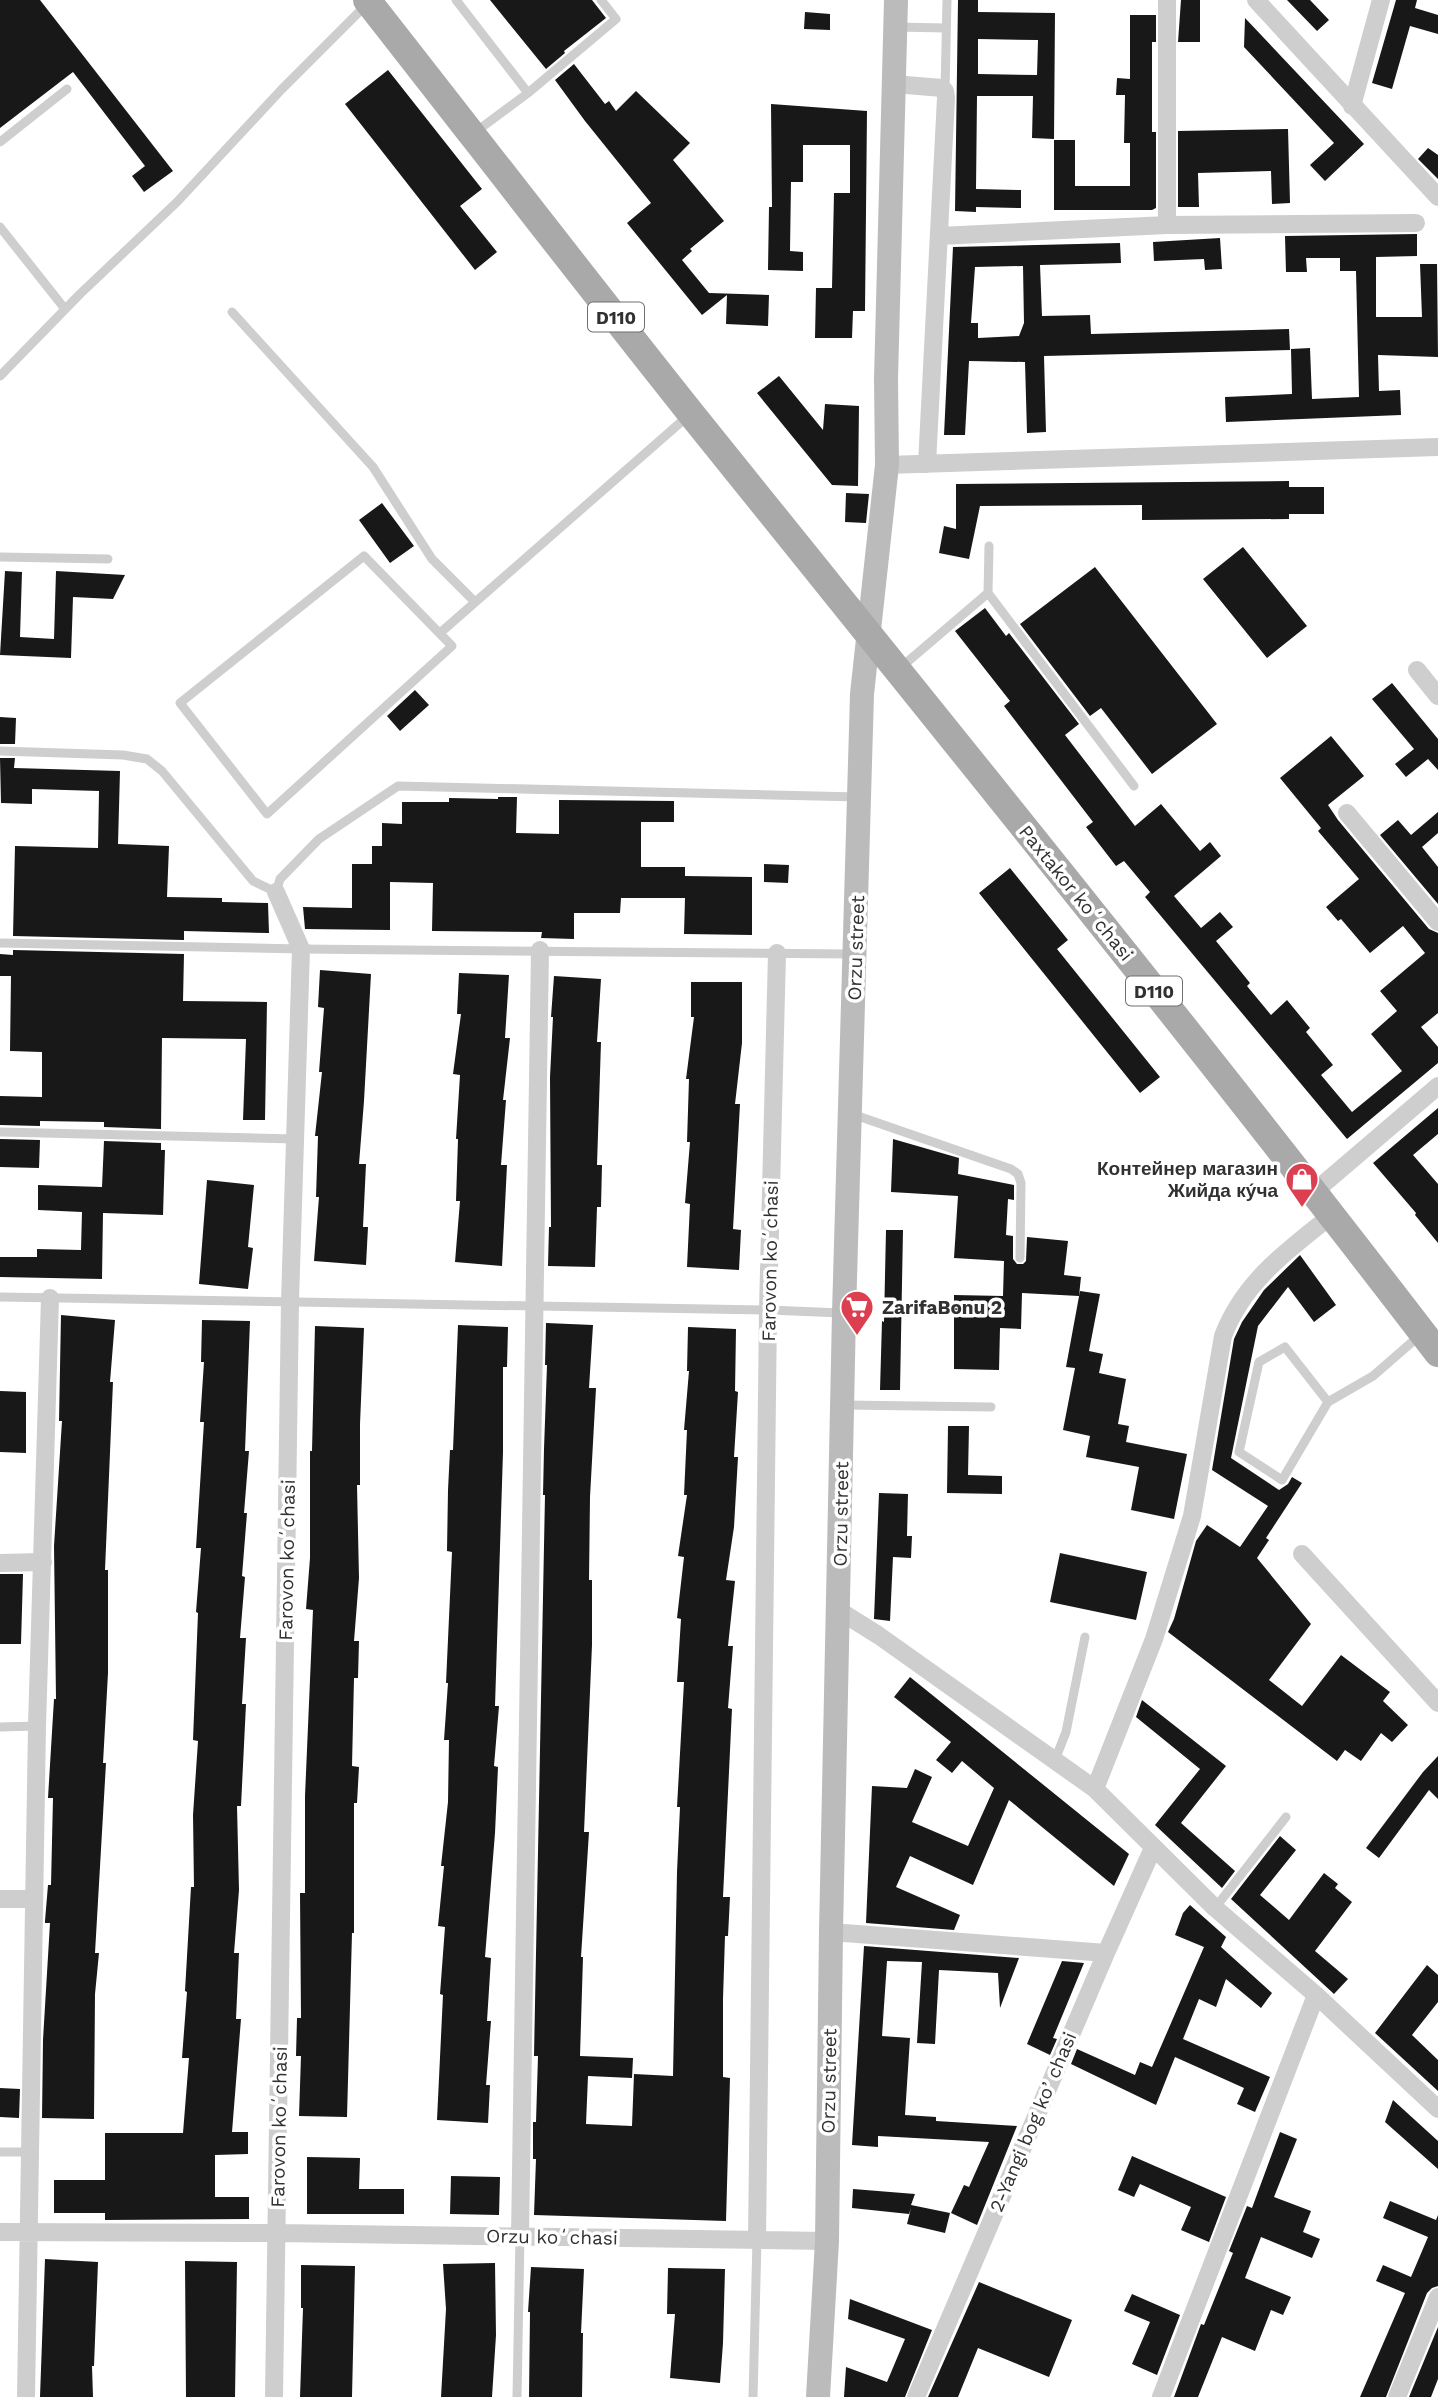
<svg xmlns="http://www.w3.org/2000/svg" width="1438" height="2397" viewBox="0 0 1438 2397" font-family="'Work Sans',sans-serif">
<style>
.building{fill:#181818;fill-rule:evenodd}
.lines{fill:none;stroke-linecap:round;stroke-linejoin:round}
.lane{stroke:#cecece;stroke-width:9}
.street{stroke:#cecece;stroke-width:18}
.secondary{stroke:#bbb;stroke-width:24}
.primary{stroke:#a9a9a9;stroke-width:28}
.labels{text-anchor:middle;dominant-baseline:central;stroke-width:7;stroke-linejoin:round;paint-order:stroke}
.shield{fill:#fff;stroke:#6f6f6f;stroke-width:2}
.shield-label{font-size:18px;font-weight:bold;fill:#313131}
.street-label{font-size:19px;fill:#313131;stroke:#fff}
.poi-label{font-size:19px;font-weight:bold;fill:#313131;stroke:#fff;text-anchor:end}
</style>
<rect width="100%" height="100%" fill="#fff"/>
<path class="building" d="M0,0H40L173,171L144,192L132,176L145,166L73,72L0,128Z
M490,0H592L606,18L564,51L565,53L546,69Z
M958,0H978V12L1055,13L1054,139L1032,138L1033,96H977L976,189L1021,190V208L976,207V212L955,211ZM978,39L1038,40L1037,75L978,74Z
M1181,0H1200V42H1178Z
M1287,0H1310L1329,20L1317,31Z
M1396,0H1417L1415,8L1438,15V34L1410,26L1392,89L1372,83Z
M805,12L830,14V30L804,29Z
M1130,15H1156V42H1152V132H1156V208L1152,210H1054V140H1075V186H1130V143H1124L1125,95H1116L1117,78L1130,79Z
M1245,18L1364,144L1325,181L1310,165L1334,143L1244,47Z
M574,64L605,104L609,101L616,111L636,91L690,143L673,160L724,221L690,249L692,251L682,260L709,293L769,295L768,326L726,324L727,295L702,315L627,223L651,203L585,121L555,80Z
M388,70L482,189L460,206L497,252L475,270L345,104Z
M771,104L867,111L865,311H853L852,338H815L816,288H832L834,193H850V145H803V182H791L790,251L803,252V271L768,270L769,207H772Z
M1288,129L1290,203L1272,204L1271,171L1198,173L1199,207H1178V131Z
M1428,148L1438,155V179L1418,159Z
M1417,234V256L1376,257V317H1422L1420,264H1437L1438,357L1378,355L1379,391L1400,390L1401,415L1226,422L1225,397L1292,394L1291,349L1310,348L1312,399L1359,397L1356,271H1340V258H1306L1307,272H1286L1285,236Z
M1220,238L1222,269L1205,270L1204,259L1154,261L1153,242Z
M1120,243L1121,263L1040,265L1042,316L1090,315L1091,334L1289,329L1290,350L1044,356L1046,432L1027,433L1025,362L969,361L965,435H944L953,247ZM1023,266L1024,323L1019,336L978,338V323H971L975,267Z
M779,376L823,430L825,404L859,406L858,486L832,485L757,393Z
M1289,481V487H1324V514H1289V519L1142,520V505L980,506L969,559L939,553L944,526L956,529V484Z
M846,493L869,494L866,523L845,522Z
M382,503L414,546L390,563L359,520Z
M1243,547L1307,626L1267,658L1203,579Z
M1095,567L1217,724L1152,774L1101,708L1090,716L1020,624Z
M5,571L22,572L20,637L54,639L56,571L125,575L113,599L73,597L71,658L0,655Z
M985,608L1006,636L1009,633L1079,724L1065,735L1135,826L1161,804L1200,851L1210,842L1221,856L1174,896L1201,928L1220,912L1233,927L1216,941L1250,983L1247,986L1271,1015L1287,1000L1310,1028L1306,1032L1333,1065L1321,1075L1352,1112L1402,1071L1371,1034L1397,1011L1380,991L1425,953L1403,926L1370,953L1341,919L1338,921L1326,907L1359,879L1318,831L1321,828L1280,778L1331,736L1364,776L1328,805L1338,820L1429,929L1438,933V1013L1421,1027L1438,1047V1063L1347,1139L1145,897L1150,892L1124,861L1116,866L1086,827L1093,822L1004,706L1010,701L955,631Z
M1392,683L1438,739V770L1428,759L1406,777L1395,764L1414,749L1372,699Z
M415,690L429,705L400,731L387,716Z
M0,717L16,718L15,744H0Z
M0,758H15L14,768L120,771L118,844L169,846L167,897L222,898V902L268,903L269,933L184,931V940L13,936L15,846L98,848L99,791L32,789V804L1,803Z
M498,797H517L516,833L559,834V800L674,801V822H641V867H685V876L752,877V935L684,934L685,898H621L620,913H574V939L541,938L542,932L432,931L433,883L390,882V930L305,929L303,907L352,908V864H372V846H382V823L402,824V802H449V798L498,799Z
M1438,812V833L1422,847L1438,867V904L1380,835L1398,820L1411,835Z
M764,864L789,865L788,883L764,882Z
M1010,868L1068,940L1057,949L1160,1077L1140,1093L979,893Z
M13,950L184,954L183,1001L267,1002L265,1120H243L246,1039L162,1038L161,1129L104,1127V1122L40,1121V1126L0,1125V1096L42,1097V1052L10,1051L11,976H0V954L13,955Z
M320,970L371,974L364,1101L359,1164H366L363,1227H368L366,1265L314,1261L319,1197H316L318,1136H315L322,1072H319L324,1008L318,1007Z
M459,973L509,975L505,1038H510L503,1100H506L501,1165H507L502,1266L455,1262L460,1201H456L458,1139H456L460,1075L453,1074L461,1014H457Z
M554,976L601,979L597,1042H601L597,1165H602L601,1207H597L595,1267L548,1266L549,1227H551L550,1077L553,1017H551Z
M691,982H742V1043L735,1104H740L733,1229L741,1230L739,1270L687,1267L690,1204L685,1203L690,1142H687L689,1079H686L694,1017H691Z
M1438,1108V1134L1413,1155L1438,1184V1243L1415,1215L1416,1213L1373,1163Z
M0,1139L40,1140L39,1168L0,1167Z
M893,1139L959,1158L958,1174L1014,1185V1200L1008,1199L1006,1235L1013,1236V1259L1017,1264H1023L1026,1261L1027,1237L1068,1241L1064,1275L1081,1277L1079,1296L1022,1293L1021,1329L1000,1328L999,1370L954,1369V1295L1003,1296L1004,1261L954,1258L958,1196L891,1192Z
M104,1141L161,1143V1150H165L163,1215L103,1213L102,1279L0,1277V1257H37V1249L81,1250L82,1212L38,1210V1185L102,1187Z
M207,1180L254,1185L248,1247L253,1248L248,1289L199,1284Z
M886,1230H903L900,1390H880L882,1321L884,1322Z
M1300,1255L1336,1305L1314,1322L1288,1287L1258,1326L1231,1458L1279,1490L1288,1484L1292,1477L1302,1483L1266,1538L1269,1540L1257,1558L1311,1624L1269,1680L1302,1706L1341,1655L1390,1692L1383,1701L1408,1725L1392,1742L1381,1733L1361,1761L1345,1750L1337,1761L1168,1632L1174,1619L1196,1541L1207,1525L1240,1547L1268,1506L1212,1470L1234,1339L1242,1322L1264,1290Z
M1080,1291L1100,1294L1089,1351L1103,1354L1099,1373L1126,1379L1118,1424L1129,1426L1126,1442L1187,1454L1174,1519L1131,1510L1139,1467L1086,1457L1090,1436L1063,1430L1075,1368L1066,1367Z
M61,1315L115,1320L110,1382H113L105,1570H108V1673L103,1763H106L95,1953H99L95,1994L94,2119L42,2118L43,2040L50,1923H45V1921L48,1885H51L53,1798H48L54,1699H56L54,1546L62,1421H59Z
M202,1320L250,1321L245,1451H249L244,1513H247L242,1576L245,1577L240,1638H246L242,1704H246L241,1806H237L239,1890L234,1953H239L236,2019H241L232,2132H248V2154L215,2155V2197H249V2219L105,2220V2213H54V2180H105V2133H183L189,2058H182L187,1992L185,1991L191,1887H194L193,1815L198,1741L193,1740L198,1613L196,1612L201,1548H196L204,1422H200L204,1362H201Z
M546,1323L593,1325L589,1388H596L590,1497L589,1580H592V1645L584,1832H589L581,1957H583L580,2056L633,2058L632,2078L588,2076L586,2124L632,2126L634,2074L673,2076L677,1872L680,1807H677L684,1682H677L681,1619L677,1618L684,1557L678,1556L687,1495H684L687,1430H684L689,1371H687L688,1327L736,1329L735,1391L738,1392L734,1457H738L734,1527L726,1580L735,1581L728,1646H733L728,1708L732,1709L723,1897H730L728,1936H725L723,1999V2077L730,2078L726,2221L534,2215L536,2159H533V2122H536L538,2056H534L545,1495H543L544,1449L547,1365H545Z
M458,1325L508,1327L507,1367H503V1452L495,1706H499L494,1766L498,1767L495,1833L485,1957L491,1958L487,2021H491L486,2085H490L488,2123L437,2120L443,1995L440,1994L445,1927L438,1926L444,1866H441L448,1802L449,1740H444L448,1683H446L452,1552L447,1551L448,1490L450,1450H453Z
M315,1326L364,1328L360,1424V1485H357L359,1578L354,1641H359L358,1678H354L352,1766L359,1767L357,1803H354V1933H352L347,2117L299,2116L301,2056H296L297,2018H301L300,1893H305V1796L313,1610L306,1609L310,1558V1451H312Z
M0,1391L26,1392V1453L0,1452Z
M948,1426H969L968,1475L1002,1476V1494L947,1493Z
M879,1493L908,1494L907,1536H912L911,1558L893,1557L890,1621L874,1619Z
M1060,1553L1147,1572L1136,1620L1050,1602Z
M0,1574H23L21,1644H0Z
M910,1677L1129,1854L1114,1886L1009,1800L973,1885L910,1856L896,1887L960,1915L954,1930L866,1923L872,1786L907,1788L915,1769L932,1777L912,1822L968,1846L994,1788L962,1761L952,1773L936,1760L951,1742L894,1697Z
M1142,1700L1226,1766L1181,1823L1235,1871L1222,1888L1155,1825L1200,1769L1136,1717Z
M1438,1756V1799L1429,1790L1379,1858L1366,1848L1423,1772Z
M1280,1836L1296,1850L1260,1895L1289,1920L1324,1873L1338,1884L1335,1888L1352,1902L1315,1951L1348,1979L1334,1994L1231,1899Z
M1190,1905L1226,1937L1221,1947L1272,1993L1261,2008L1226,1979L1216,2007L1199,1999L1183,2039L1270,2077L1255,2112L1237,2104L1244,2088L1175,2057L1156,2105L1071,2064L1077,2049L1135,2075L1140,2062L1152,2067L1204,1947L1175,1935L1183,1913Z
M864,1946L1019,1958L1000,2008L998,1973L939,1970L935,2044L917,2043L922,1962L887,1961L882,2036L910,2038L905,2115L936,2117V2121L1017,2126L977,2225L951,2213L964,2185L969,2187L989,2142L878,2136V2147L852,2145Z
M1062,1961L1084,1963L1053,2038L1057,2039L1050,2055L1027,2044Z
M1427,1965L1438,1975V2002L1412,2035L1438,2060V2091L1375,2033Z
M0,2088L20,2089L19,2118L0,2117Z
M1393,2100L1438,2141V2169L1385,2122Z
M1280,2132L1297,2139L1274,2197L1311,2211L1303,2232L1320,2239L1312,2258L1261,2237L1245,2278L1291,2297L1283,2315L1271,2310L1255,2351L1222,2337L1198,2397H1174L1201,2324L1204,2325L1233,2253L1229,2251L1247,2206L1252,2208Z
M1132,2156L1226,2197L1209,2242L1181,2230L1191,2207L1140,2184L1134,2197L1118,2190Z
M307,2157L360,2158L359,2189H404V2214H307Z
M451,2176L500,2177L499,2215L450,2214Z
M853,2189L915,2194L911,2205L950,2213L945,2233L907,2224L911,2208L909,2214L852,2208Z
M1390,2201L1436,2220L1438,2215V2286L1432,2288L1427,2293L1386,2397H1360L1405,2293L1376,2281L1383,2265L1411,2277L1428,2237L1383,2218Z
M45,2259L98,2262L94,2366H92L93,2397H40Z
M185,2261L237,2262L235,2397H186Z
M495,2263L496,2335L492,2397H441L446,2309L443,2264Z
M301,2265L355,2266L352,2397H300L303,2308H301Z
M531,2267L584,2269L581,2333H583L582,2397H529L530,2312H528Z
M668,2268L725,2269L723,2343L720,2383L670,2378L675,2314H667Z
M979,2282L1072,2320L1049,2377L978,2348L958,2397H928Z
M1132,2294L1180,2315L1157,2375L1132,2364L1150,2322L1124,2311Z
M850,2299L932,2330L905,2397H844L846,2367L887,2382L905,2339L848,2319Z
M1438,2327V2379L1431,2397H1409Z"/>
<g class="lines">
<path class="lane" d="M456,0L528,93
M895,27L946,28
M945,91L947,0
M474,133L528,93L616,19L601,0
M0,142L67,89
M0,227L65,309
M232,312L373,467L432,559L475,602
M0,376L80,294L177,202L281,90L367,4
M364,556L452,646L267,814L180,703Z
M0,557L108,559
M988,593L989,546
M440,633L689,415
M899,669L988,593L1134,786
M0,751L123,755L147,759L162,771L253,881L276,892L280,879L319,839L398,786L859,797
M0,943L301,949L852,954
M852,1114L1011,1169L1018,1174L1021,1183L1020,1258
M0,1132L294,1139
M0,1297L768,1310L842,1313
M1328,1402L1282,1480L1239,1452L1259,1362L1285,1347L1328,1402L1373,1376L1419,1336
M845,1405L991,1407
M0,1727L37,1726
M1055,1760L1066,1732L1085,1637
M1215,1908L1286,1817
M0,2152H30
M517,2397L520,2236
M753,2397L757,2240"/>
<path class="street" d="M1256,0L1438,197
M894,84L942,88L945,91L946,98L927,464
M1352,106L1381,0
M1167,225V0
M939,236L1167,225L1416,223
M887,465L1438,447
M1417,670L1438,696
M1347,813L1438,922
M1314,1192L1438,1086
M1302,1554L1438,1703
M0,1563L43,1562
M838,1610L878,1635L1095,1789L1215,1908L1316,1995L1438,2109
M1095,1789L1154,1639L1192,1516L1223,1336C1244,1281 1288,1250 1332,1215
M0,1899H34
M831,1932L1106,1953
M0,2232L278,2233L827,2241
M520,2236L540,950
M757,2240L768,1310L777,953
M26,2397L37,1726L50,1298
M274,2397L290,1301L301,949L276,892
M916,2397L1106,1953L1153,1848
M1161,2397L1316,1995
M1397,2397L1438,2297"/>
<path class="secondary" d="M818,2397L827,2241L831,1932L844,1313L862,694L887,465L886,379L896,0"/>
<path class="primary" d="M367,0C476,139 583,278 693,416C943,727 1195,1036 1438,1353"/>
</g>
<defs>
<symbol id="shop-pin" viewBox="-11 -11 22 30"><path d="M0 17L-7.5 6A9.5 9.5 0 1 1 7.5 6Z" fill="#dc4050" stroke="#fff"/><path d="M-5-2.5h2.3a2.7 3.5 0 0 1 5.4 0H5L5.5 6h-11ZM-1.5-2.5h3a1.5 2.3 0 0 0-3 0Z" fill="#fff"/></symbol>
<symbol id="supermarket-pin" viewBox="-11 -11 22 30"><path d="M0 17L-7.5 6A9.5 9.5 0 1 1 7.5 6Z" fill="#dc4050" stroke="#fff"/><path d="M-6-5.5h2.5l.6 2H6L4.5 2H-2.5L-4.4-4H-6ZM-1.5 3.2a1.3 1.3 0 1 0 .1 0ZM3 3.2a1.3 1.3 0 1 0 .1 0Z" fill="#fff"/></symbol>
</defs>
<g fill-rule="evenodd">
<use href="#shop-pin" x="1283" y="1160" width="38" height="52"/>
<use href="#supermarket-pin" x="838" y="1288" width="38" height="52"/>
</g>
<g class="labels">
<g class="shield">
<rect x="588" y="302.5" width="56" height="29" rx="5"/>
<rect x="1126" y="976.5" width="56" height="29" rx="5"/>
</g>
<g class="shield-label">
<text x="616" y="317">D110</text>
<text x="1154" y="991">D110</text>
</g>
<g class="street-label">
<text transform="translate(1076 893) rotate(51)">Paxtakor koʻchasi</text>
<text transform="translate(856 948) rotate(-88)">Orzu street</text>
<text transform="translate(770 1261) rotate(-89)">Farovon koʻchasi</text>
<text transform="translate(841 1514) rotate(-89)">Orzu street</text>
<text transform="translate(287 1560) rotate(-89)">Farovon koʻchasi</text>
<text transform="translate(829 2081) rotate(-89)">Orzu street</text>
<text transform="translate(1033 2122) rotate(-67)">2-Yangi bog koʼchasi</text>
<text transform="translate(279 2127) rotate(-89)">Farovon koʻchasi</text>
<text transform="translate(552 2237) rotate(1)">Orzu koʻchasi</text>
</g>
<g class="poi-label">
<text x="1278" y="1168">Контейнер магазин<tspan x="1278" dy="22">Жийда ку́ча</tspan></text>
<text x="882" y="1307" text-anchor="start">ZarifaBonu 2</text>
</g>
</g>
</svg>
